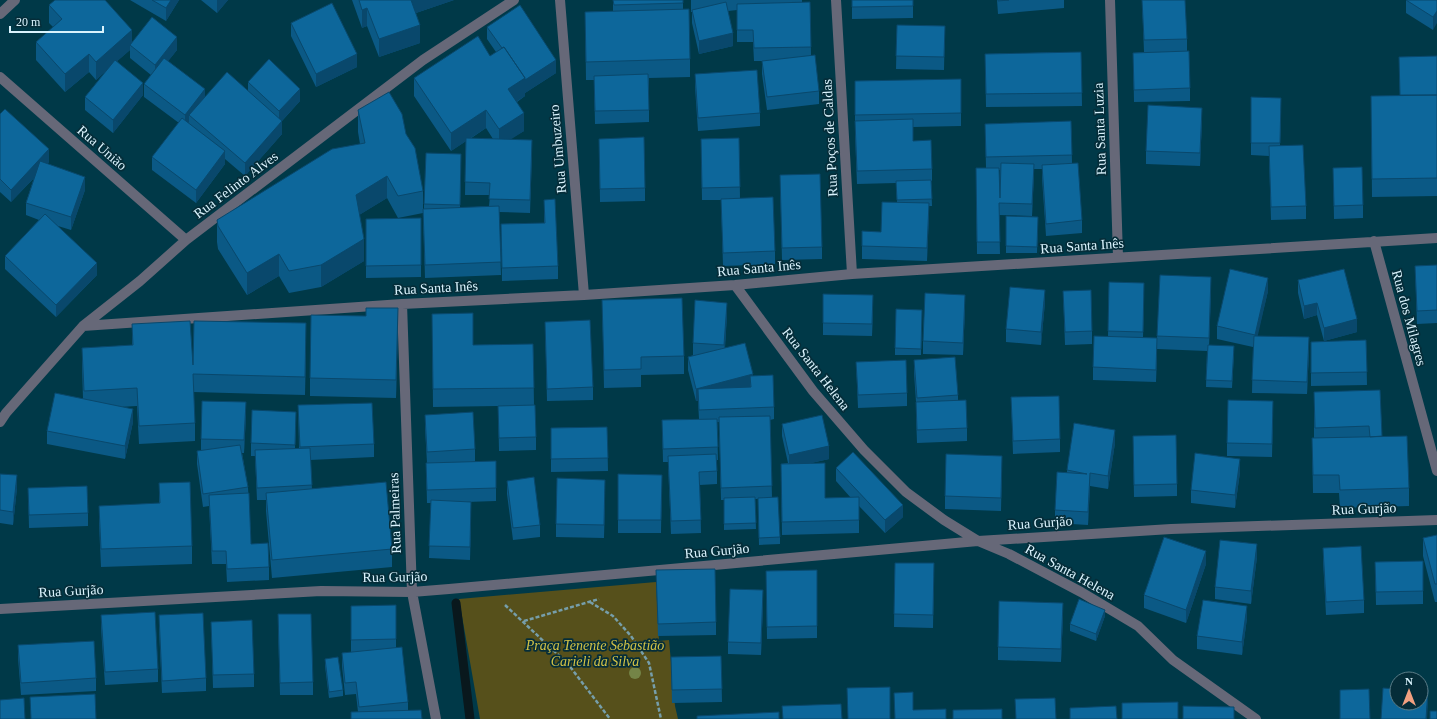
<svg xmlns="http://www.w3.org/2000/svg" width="1437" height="719" viewBox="0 0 1437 719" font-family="Georgia,serif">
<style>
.green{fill:#56501b}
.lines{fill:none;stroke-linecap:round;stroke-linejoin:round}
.stream{stroke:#09181d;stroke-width:9}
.path{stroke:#769eaa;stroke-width:2.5;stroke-dasharray:4 2;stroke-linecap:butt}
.street{stroke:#666878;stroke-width:10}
.tree{fill:#748447}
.wall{fill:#0b5985;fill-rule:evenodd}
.shaded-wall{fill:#09486c}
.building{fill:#0d679b;stroke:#09486c}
.labels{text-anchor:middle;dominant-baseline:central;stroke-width:3.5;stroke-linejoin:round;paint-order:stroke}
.street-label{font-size:14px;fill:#daf3fd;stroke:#052d39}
.park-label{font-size:14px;font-style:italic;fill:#d2c246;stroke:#052d39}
</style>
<rect width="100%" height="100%" fill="#003948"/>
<path class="green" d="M656,582L659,641L669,640L675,706L678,719H480L459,599Z"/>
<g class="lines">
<path class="stream" d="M456,603L470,719"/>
<path class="path" d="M590,602L613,616L631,636L649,663L661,719
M505,605L568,664L610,719
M524,621L599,599"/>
<path class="street" d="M560,0L584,295
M836,0L852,274
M1110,0L1118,257
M0,14L15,0
M0,77L186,240
M1374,241L1437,471
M735,285L813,391L864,450L906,492L944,520L978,541L1009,554L1081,592L1138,626L1173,660L1256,719
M402,304L412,592L436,719
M83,326L402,304L584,295L735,285L852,274L1437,238
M0,422L6,413L83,326L140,281L186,240L423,60L514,0
M0,609L321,591L412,592L449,589L978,541L1171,529L1437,520"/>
</g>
<circle class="tree" cx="635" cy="673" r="6"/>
<path class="wall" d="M130,0H179L166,21Z
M201,0H228L217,13Z
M352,0H454L416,13L420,43L379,57L367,26L362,28Z
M613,0H683V9L690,59V77L649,78V122L595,124L594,80H586L585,12L613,11Z
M691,0H802V3L810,2L811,56L819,91V104L767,110L762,74V61H766H754L753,42H737V10L728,11L733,46L699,54L692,23V12H691Z
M852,0H913V18L852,19Z
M997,0H1064V8L998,14Z
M1142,0L1187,39V51L1190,88V101L1134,102L1133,53L1144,52Z
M1406,0H1437L1433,30L1406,13Z
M49,5L132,42L177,50L168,61L205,97L248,91V82L300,101L282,121V134L245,176L225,159V164L196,203L152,170V157L179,123L144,97V84L151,75L130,58V50L117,61L143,95L113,133L85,110V97L106,71L96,80L89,72L65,92L36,60V42L53,27L49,23Z
M291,23L357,67L316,87L291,36Z
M897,25L945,26L944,70L896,69Z
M487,27L556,73L525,93V96L517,102L524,131L510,139L532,153L530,213L499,212L501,275L425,278L423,213L398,218L387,198L359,215L364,261L321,287L289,293L279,276L247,295L218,249L217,242V220L360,144L358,132V110L406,134L423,191V209H424V204L461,167L460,208L489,206L490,195H465L466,141L451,151L414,96V78L490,56L496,52L487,39ZM486,128L493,139H470Z
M1081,52L1082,106L986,107L985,54Z
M1437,56V196L1372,197L1371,96H1400L1399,57Z
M695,74L760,113V126L698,131L695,87Z
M961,79V126L913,127V141L932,169V181H931L932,206H929L927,261L862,259V246L881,232L897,202L896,183L857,184L855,134V81Z
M1251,97L1281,111L1280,145L1306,206V219L1271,220L1269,156L1251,155Z
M0,114L49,162L47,164L85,190L71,230L58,226L97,275L56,317L5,269V256L39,220L26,215V203L34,178L11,202L0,192Z
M1202,120L1200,166L1146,164V151Z
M1071,121L1072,163L1082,220V233L1046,236L1042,178V169H1034L1032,216L999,215L1000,254H977L976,168H986L985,124ZM999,170H1000V198Z
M739,138L740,198L775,251V264L723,266L721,200H702L701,139Z
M599,139L645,188V201L600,202Z
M1333,168L1363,205V218L1334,219Z
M780,175L822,247V259L782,260Z
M544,200L558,266V279L502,281L501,224L544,223Z
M1006,216L1038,217L1037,253H1006Z
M421,218V277L366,278V219Z
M1437,265V323L1417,324L1415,266Z
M1160,275L1211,290L1209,345L1234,352L1232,388L1206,387L1207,351L1157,349L1156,382L1093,380V367L1108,336L1109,282L1144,295L1143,338H1157Z
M1298,280L1357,332L1324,341L1317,315L1304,319L1298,293Z
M1063,291L1092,331V344L1065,345Z
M1268,291L1257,336L1309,350L1307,394L1252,393L1253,347L1217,339V326Z
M823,294L873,308L872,336L823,335Z
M602,300L684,356V374L641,375V387L604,388Z
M1045,302L1041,345L1006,342V329Z
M965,308L963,355L923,354V341Z
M922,310L921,355H895V348Z
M432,314L473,345L533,344L534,405L536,437V450L499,451L498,406L433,407Z
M727,315L725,348L753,376L774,407V419L770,420L772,498L780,537V544L759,545L758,499H755L756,529L724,530V500H721L719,422H717L718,460H717V484L700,485L701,533L671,534L668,462H663L662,420L699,419L698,401H696L688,370V357L694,355H693V343Z
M545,322L593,387V400L547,401Z
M132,324L193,365L306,341L305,395L193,392L195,423V441L139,444L137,406L120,407L133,422L125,459L47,444V431L83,399L82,366V348L132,345Z
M398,326L396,398L310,396V378Z
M1366,340L1367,385L1311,386V342Z
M914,360L958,395V401L967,428V441L917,443L916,415V402L914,373Z
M856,362L907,393V406L858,408Z
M1380,390L1382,436L1409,488V506L1340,508L1339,493H1313L1312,438H1314V392Z
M1011,397L1060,439V452L1013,454Z
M298,405L374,444V457L310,460L312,489L392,549V567L272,578L266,511V500H257L255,456H251V443L296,425L295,448H299Z
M1273,414L1272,457L1227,456V443Z
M246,415L244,453H242L248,487L251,544L269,567V580L227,582L226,564H212L209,506L203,507L197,464V451H201V439Z
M425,415L475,449V462L496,461V501L466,502L471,515L470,560L429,558L431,503H427L426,463H427L425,428Z
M782,424L829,459L811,463L825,498H851L836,481V468L903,517L885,533L859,506V533L782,535L781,464L788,463L782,436Z
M607,427L608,471L551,472V428Z
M1115,443L1108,489L1090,486L1088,525L1055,523V510L1067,472V470Z
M1133,449L1177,484V496L1134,497Z
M1002,469L1001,511L945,509V496Z
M1240,472L1235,508L1191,503V490Z
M0,474L17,488L13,525L0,523Z
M618,474L662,475L661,533H618Z
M507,481L540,525V537L513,540L507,494Z
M159,483L192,546V564L101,567L99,524V506L159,504Z
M28,488L88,513V526L29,528Z
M605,493L604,538L556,537V524Z
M1437,535V602H1435L1423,556V538Z
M1323,548L1364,600V613L1326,615L1323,560Z
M1257,557L1251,604L1215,599V587Z
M1423,561V604L1376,605L1375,562Z
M895,563L934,576L933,628L894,627Z
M1206,564L1186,623L1144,608V595Z
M656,570L716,622V635L658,636Z
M817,570V638L767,639L766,571Z
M763,603L761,655L728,654V642Z
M351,606L396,639V647L408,702V711L358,712L356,694L345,695L342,666V653L351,652Z
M101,615L158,669V682L105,685L101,628Z
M159,615L206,678V691L162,693L159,628Z
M1063,616L1061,662L998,660V647Z
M1105,616L1096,641L1070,631V624Z
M1247,618L1242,655L1197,649V636Z
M211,622L254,674V687L213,688Z
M278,627L313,682V695H280Z
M18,645L96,678V691L21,695L18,658Z
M721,656L722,702L672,703L671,657Z
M325,659L343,690V696L329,698L325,666Z"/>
<path class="shaded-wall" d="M171,0H179L166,21V8Z
M217,0H228L217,13Z
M410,0H454L410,15Z
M367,8V26L362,28V10Z
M1437,11V23L1433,30V17Z
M420,25V43L379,57V39Z
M132,30V47L130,45V50L96,80V62Z
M733,33V46L699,54V41Z
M177,37V50L155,78V65Z
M89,54V72L65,92V74Z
M357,54V67L316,87V74Z
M556,60V73L525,93V96L508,107V89L525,78Z
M143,83V95L113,133V120Z
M205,89V101L189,115V122L185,128V115Z
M300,89V101L279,124V111Z
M1202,108V120L1200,166V153Z
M486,110V128L451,151V133Z
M524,113V131L499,147V129Z
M282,121V134L245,176V163Z
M49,149V162L11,202V190Z
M225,151V164L196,203V190Z
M1034,164V177L1032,216V204Z
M387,176V198L356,217V195Z
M85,177V190L71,230V217Z
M929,203V216L927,261V248Z
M364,239V261L321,287V265Z
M279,254V276L247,295V273Z
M97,263V275L56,317V305Z
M1211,277V290L1209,351V338Z
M1268,278V291L1255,348V335Z
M1045,290V302L1041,345V332Z
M873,295V308L872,336V324Z
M965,295V308L963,355V343Z
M727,303V315L724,357V345Z
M1317,303V315L1304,319V306Z
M398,308V326L396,398V380Z
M1357,319V332L1324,341V328Z
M306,323V341L305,395V377Z
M1309,337V350L1307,394V382Z
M1157,338V351L1156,382V370Z
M753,374V387L750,376V388L698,389V401H696V389Z
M246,402V415L244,453V440Z
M133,409V422L125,459V446Z
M1115,430V443L1108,489V476Z
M829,446V459L789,468V455Z
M1240,459V472L1235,508V495Z
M1090,473V486L1088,525V512Z
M17,475V488L13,525V512Z
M605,480V493L604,538V525Z
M471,502V515L470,560V547Z
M903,505V517L885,533V520Z
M1257,544V557L1251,604V591Z
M1206,551V564L1186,623V610Z
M763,590V603L761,655V643Z
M1063,603V616L1061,662V649Z
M1247,606V618L1242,655V642Z
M1105,610V616L1096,641V634Z
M1428,690V703L1427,719H1426Z"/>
<path class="building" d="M55,0H105L132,30L96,62L89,54L65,74L36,42L62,19L49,5Z
M152,0H171L166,8Z
M359,0H411L420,25L379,39L367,8L362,10Z
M613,0H683V3L614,5Z
M852,0H913V6L852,7Z
M998,0H1009L998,1Z
M1142,0H1185L1187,39L1144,40Z
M1406,0H1437V11L1433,17Z
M726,2L733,33L699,41L692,10Z
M810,2L811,47L754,48L753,30H737V4Z
M332,3L357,54L316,74L291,23Z
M520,5L556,60L525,80V78L504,47L502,48L487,27Z
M689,9L690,59L586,62L585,12Z
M152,17L177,37L155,65L130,45Z
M897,25L945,26L944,57L896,56Z
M478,36L490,56L504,47L525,78L508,89L524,113L499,129L486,110L451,133L414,78Z
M1189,51L1190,88L1134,90L1133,53Z
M1081,52L1082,93L986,94L985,54Z
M815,55L819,91L767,97L762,61Z
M1437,56V95H1400L1399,57Z
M164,58L205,89L185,115L144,84Z
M269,59L300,89L279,111L248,82Z
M115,60L143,83L113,120L85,97Z
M757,70L760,113L698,118L695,74Z
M227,72L282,121L245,163L189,115Z
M648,74L649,110L595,111L594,76Z
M961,79V113L855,115V81Z
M389,92L402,114L406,134L415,148L423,191L398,196L387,176L356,195L364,239L321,265L289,271L279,254L247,273L218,226L217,220L332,149L365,143L358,110Z
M1437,95V178L1372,179L1371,96Z
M1251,97L1281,98L1280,143H1251Z
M1148,105L1202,108L1200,153L1146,151Z
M5,109L49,149L11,190L0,179V114Z
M182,118L225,151L196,190L152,157Z
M913,119V141L931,140L932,169L857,171L855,121Z
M1071,121L1072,155L986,157L985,124Z
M644,137L645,188L600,189L599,139Z
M466,138L532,140L530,200L489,199L490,183L465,182Z
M739,138L740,187L702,188L701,139Z
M1303,145L1306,206L1271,207L1269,146Z
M426,153L461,154L460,205L424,204Z
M40,161L85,177L71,217L26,203Z
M1001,163L1034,164L1032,204L999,203L1000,242H977L976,168H999L1000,198Z
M1078,163L1082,220L1046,224L1042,165Z
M1362,167L1363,205L1334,206L1333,168Z
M820,174L822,247L782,248L780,175Z
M931,180L932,199L897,200L896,181Z
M773,197L775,251L723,253L721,199Z
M555,199L558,266L502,268L501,224L545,223L544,200Z
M882,202L929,203L927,248L862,246V231L881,232Z
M499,206L501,262L425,265L423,209Z
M45,214L97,263L56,305L5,256Z
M1006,216L1038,217L1037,247L1006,246Z
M421,218V265L366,266V219Z
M1437,265V310L1417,311L1415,266Z
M1230,269L1268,278L1255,335L1217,326Z
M1344,269L1357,319L1324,328L1317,303L1304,306L1298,280Z
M1160,275L1211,277L1209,338L1157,336Z
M1109,282L1144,283L1143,332L1108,331Z
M1010,287L1045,290L1041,332L1006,329Z
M1091,290L1092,331L1065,332L1063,291Z
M925,293L965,295L963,343L923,341Z
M823,294L873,295L872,324L823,323Z
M682,298L684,356L641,357V369L604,370L602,300Z
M695,300L727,303L724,345L693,343Z
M366,308H398L396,380L310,378L311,315L366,316Z
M896,309L922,310L921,349L895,348Z
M473,313V345L533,344L534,388L433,389L432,314Z
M590,320L593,387L547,389L545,322Z
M190,321L193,365L194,321L306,323L305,377L193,374L195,423L139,426L137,388L84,391L82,348L133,345L132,324Z
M1094,336L1157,338L1156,370L1093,367Z
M1254,336L1309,337L1307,382L1252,380Z
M1366,340L1367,372L1311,373V342Z
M745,343L753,374L696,389L688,357Z
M1208,345L1234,346L1232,381L1206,380Z
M955,357L958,395L917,398L914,360Z
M906,360L907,393L858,395L856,362Z
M773,375L774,407L699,410L698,389L751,387L750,376Z
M1380,390L1382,436L1370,437L1369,426L1315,428L1314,392Z
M55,393L133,409L125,446L47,431Z
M1059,396L1060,439L1013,441L1011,397Z
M966,400L967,428L917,430L916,402Z
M1228,400L1273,401L1272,444L1227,443Z
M202,401L246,402L244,440L201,439Z
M372,403L374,444L300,447L298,405Z
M535,405L536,437L499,438L498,406Z
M252,410L296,412L295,445L251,443Z
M473,412L475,449L427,452L425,415Z
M822,415L829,446L789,455L782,424Z
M770,416L772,486L721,488L719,417Z
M717,419L718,447L663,449L662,420Z
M1074,423L1115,430L1108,476L1090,473L1088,512L1055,510L1057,472L1087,474L1067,470Z
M607,427L608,458L551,459V428Z
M1176,435L1177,484L1134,485L1133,436Z
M1407,436L1409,488L1340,490L1339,475H1313L1312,438Z
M240,445L248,487L203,494L197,451Z
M310,448L312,485L257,488L255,450Z
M853,452L903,505L885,520L836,468Z
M1195,453L1240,459L1235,495L1191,490Z
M716,454L717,471L699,472L701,520L671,521L668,456Z
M946,454L1002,456L1001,498L945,496Z
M496,461V488L427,490L426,463Z
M825,463V498L859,497V520L782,522L781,464Z
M0,474L17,475L13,512L0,510Z
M618,474L662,475L661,520H618Z
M534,477L540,525L513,528L507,481Z
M557,478L605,480L604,525L556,524Z
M190,482L192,546L101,549L99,506L160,503L159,483Z
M386,482L392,549L272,560L266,493Z
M87,486L88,513L29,515L28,488Z
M249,493L251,544L268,543L269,567L227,569L226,551H212L209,495Z
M755,497L756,523L724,524V498Z
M778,497L780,537L759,538L758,498Z
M431,500L471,502L470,547L429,546Z
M1437,535V584H1435L1423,538Z
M1164,537L1206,551L1186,610L1144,595Z
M1220,540L1257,544L1251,591L1215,587Z
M1361,546L1364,600L1326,602L1323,548Z
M1423,561V591L1376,592L1375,562Z
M895,563H934L933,615L894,614Z
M715,569L716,622L658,624L656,570Z
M817,570V626L767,627L766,571Z
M730,589L763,590L761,643L728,642Z
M1079,599L1105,610L1096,634L1070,624Z
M1203,600L1247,606L1242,642L1197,636Z
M999,601L1063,603L1061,649L998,647Z
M396,605V639L351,640V606Z
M155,612L158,669L105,672L101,615Z
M203,613L206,678L162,681L159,615Z
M278,614H311L313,682L280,683Z
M252,620L254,674L213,675L211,622Z
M94,641L96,678L21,683L18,645Z
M402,647L408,702L359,707L356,682L345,683L342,653Z
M721,656L722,689L672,690L671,657Z
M338,657L343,690L329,692L325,659Z
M890,687V719H848L847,688Z
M1383,688L1397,689V703H1421V690H1428L1426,719H1381Z
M1369,689L1370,719H1340V690Z
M913,692V710L946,709V719H895L894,693Z
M95,694L96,719H31L30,697Z
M24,698L25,719H0V700Z
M1055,698L1056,719H1016L1015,699Z
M1178,702V719H1122V703Z
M841,704L842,719H783L782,706Z
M1116,706L1117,719H1070V708Z
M1183,706L1234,707V719H1183Z
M1002,709V719H953V710Z
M421,710L422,719H351V712Z
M1430,711H1437V719H1430Z
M779,712V719H697V716Z"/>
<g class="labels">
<g class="street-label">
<text transform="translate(1100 129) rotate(-92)">Rua Santa Luzia</text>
<text transform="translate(830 138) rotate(-93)">Rua Poços de Caldas</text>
<text transform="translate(102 148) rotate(41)">Rua União</text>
<text transform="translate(558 149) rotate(-95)">Rua Umbuzeiro</text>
<text transform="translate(236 185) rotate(-37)">Rua Felinto Alves</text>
<text transform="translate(1082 246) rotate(-4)">Rua Santa Inês</text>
<text transform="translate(759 268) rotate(-5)">Rua Santa Inês</text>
<text transform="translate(436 288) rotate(-3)">Rua Santa Inês</text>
<text transform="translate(1409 318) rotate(75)">Rua dos Milagres</text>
<text transform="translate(816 369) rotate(52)">Rua Santa Helena</text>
<text transform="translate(1364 509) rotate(-2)">Rua Gurjão</text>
<text transform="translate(395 513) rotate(-92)">Rua Palmeiras</text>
<text transform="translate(1040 523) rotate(-4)">Rua Gurjão</text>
<text transform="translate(717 551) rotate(-5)">Rua Gurjão</text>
<text transform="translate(1070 572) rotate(29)">Rua Santa Helena</text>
<text transform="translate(395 577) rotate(-1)">Rua Gurjão</text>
<text transform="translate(71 591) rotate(-3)">Rua Gurjão</text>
</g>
<g class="park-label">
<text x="595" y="645">Praça Tenente Sebastião<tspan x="595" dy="16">Carieli da Silva</tspan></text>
</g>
</g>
<g transform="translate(1409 691)"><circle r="19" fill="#052d39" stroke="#5a7c87"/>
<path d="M0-3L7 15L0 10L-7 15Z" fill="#f2a080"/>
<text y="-6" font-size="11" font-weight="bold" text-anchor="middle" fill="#daf3fd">N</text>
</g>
<path d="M10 26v6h93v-6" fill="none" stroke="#daf3fd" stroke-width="2"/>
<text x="16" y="26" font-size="12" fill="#daf3fd" stroke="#052d39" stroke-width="3" paint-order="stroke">20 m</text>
</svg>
